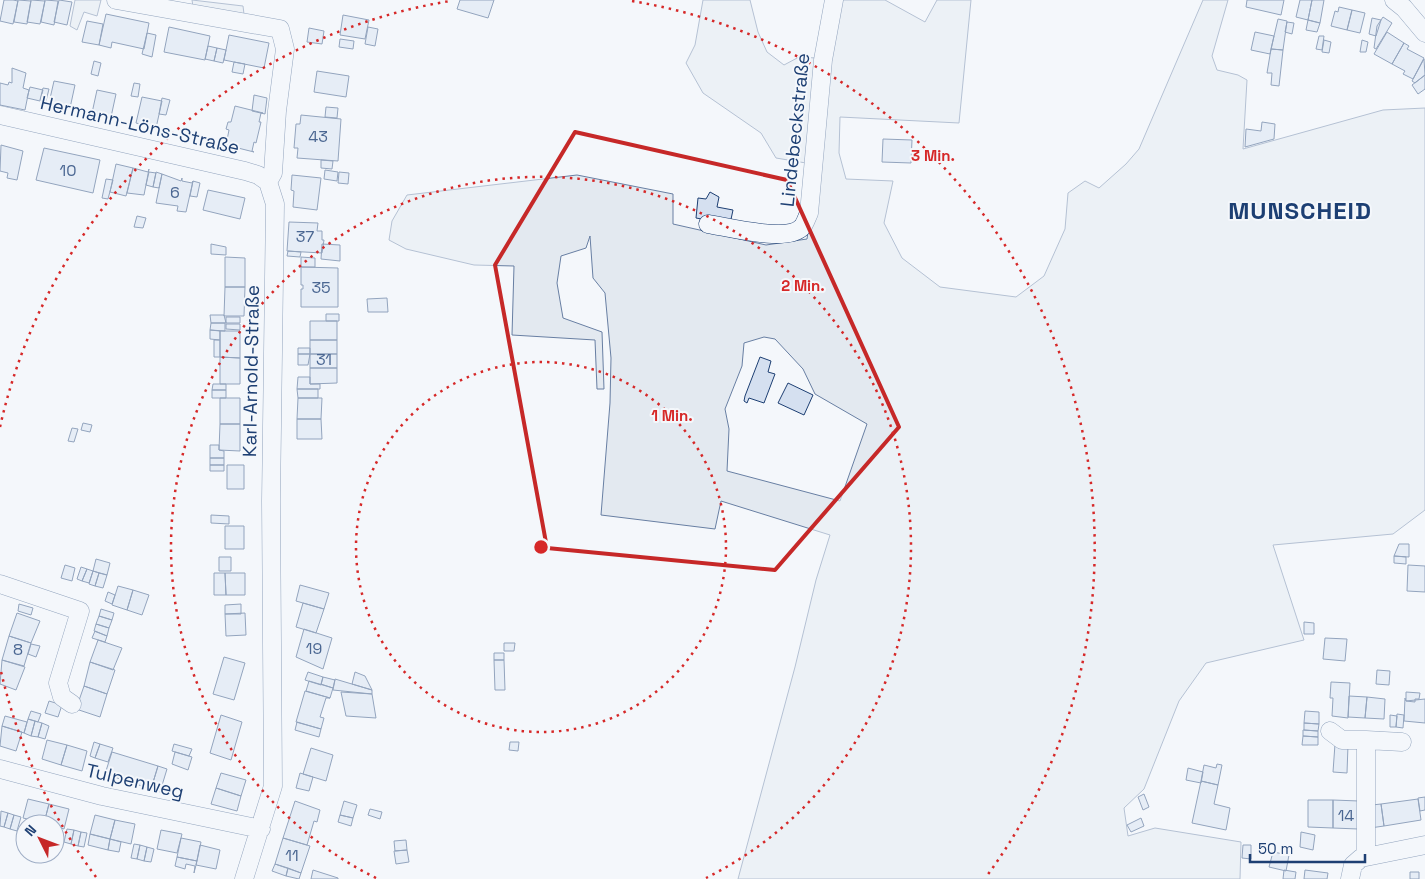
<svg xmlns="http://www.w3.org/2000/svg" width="1425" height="879" viewBox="0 0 1425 879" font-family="'Space Grotesk',sans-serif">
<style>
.green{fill:#e3e9f0;stroke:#687fa3;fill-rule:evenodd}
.parking{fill:#e3e8f0;stroke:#687fa3}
.building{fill:#d5e0f0;stroke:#1d3f73}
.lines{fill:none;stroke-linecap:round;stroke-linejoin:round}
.minor-casing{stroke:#1d3f73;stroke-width:19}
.minor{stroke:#f4f7fb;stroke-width:18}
.marked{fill:none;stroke:#c62828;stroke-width:4;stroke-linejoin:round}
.ring{fill:none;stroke:#d62828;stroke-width:2.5;stroke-dasharray:2.5 5}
.labels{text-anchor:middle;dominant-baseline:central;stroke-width:4;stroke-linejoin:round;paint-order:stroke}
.number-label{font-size:16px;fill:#4b6792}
.street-label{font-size:19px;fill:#1d3f73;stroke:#f4f7fb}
.district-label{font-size:24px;font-weight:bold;letter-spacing:1px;fill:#1d3f73;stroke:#f4f7fb}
.centre{fill:#d62828;stroke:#f4f7fb;stroke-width:2.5}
.ring-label{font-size:15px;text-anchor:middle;font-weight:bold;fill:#d62828;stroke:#f4f7fb;stroke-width:4;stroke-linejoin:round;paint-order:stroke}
</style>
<rect width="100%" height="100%" fill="#f4f7fb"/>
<path class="green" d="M75,0H101L97,16L84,12L77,30L70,26Z
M703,0H750L758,32L767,52L784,65L799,57L816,58L827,0H885L925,22L937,0H971L959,123L840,117L839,153L846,179L893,181L884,223L902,258L940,287L1016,297L1044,276L1065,229L1068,193L1085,181L1099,188L1126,164L1139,149L1203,0H1228L1212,56L1217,70L1238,75L1247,80L1243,149L1383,110L1425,108V510L1393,534L1273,545L1304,640L1206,663L1179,701L1144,789L1124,808L1128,836L1155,828L1241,842L1240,879H738L795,667L816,580L830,535L721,501L715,529L601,515L610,403L611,358L605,293L593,278L590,236L586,248L561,256L557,283L563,318L602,332L604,389H597L595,340L512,335L514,266L474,265L406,249L389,240L392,221L407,195L577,175L673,194V224L766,245L807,239L816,177L806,163L776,158L761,133L703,93L686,63L695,45ZM764,337L775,339L803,369L815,394L867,424L840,501L727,471L729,429L725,409L742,366L744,343Z"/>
<path class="parking" d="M192,0L243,6L245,22L194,13Z"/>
<path class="building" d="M13,0L18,1L13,24L0,21L4,0Z
M18,0L31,1L27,24L14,22Z
M31,0L45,1L40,24L27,22Z
M45,0L58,1L54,25L41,22Z
M59,0L72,2L67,25L54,22Z
M460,0H494L488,18L457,9Z
M1247,0H1284L1281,15L1246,7Z
M1300,0H1312L1308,20L1296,17Z
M1312,0H1324L1320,23L1308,20Z
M1339,7L1352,10L1347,30L1331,26L1335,11L1338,12Z
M1352,10L1365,13L1360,33L1347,30Z
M106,14L149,23L144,49L112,42L111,48L99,45Z
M343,15L369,20L365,39L340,35Z
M1383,17L1392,23L1376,49L1374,48L1377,26Z
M1372,18L1381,20L1376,36L1369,34Z
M1278,19L1287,21L1283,50L1271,49Z
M1308,20L1320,23L1317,32L1306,30Z
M87,21L103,24L99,45L82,42Z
M1287,22L1294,23L1292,34L1285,32Z
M169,27L210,36L205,60L164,52Z
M368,27L378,29L375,46L365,44Z
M309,28L324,31L322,44L307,42Z
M1255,32L1274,36L1270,54L1251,50Z
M1387,32L1404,43L1392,64L1374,54Z
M147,33L156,35L152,57L142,54Z
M229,35L269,43L264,68L224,60Z
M1319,36H1324L1322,50L1316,49Z
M340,39L354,41L353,49L339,47Z
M1324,40L1331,42L1329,53L1322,52Z
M1362,40L1368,42L1366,52H1360Z
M1404,43L1409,46L1407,49L1424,58L1413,79L1403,74L1405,71L1392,64Z
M208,46L217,48L214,61L205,59Z
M217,48L226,50L223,63L214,61Z
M1271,49L1283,50L1279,86L1271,85L1272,73H1267Z
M1424,59L1425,75L1415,83L1412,81Z
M94,61L101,63L98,76L91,74Z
M234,62L245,64L243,74L232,72Z
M12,68L26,73L23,88L29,90L25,110L0,105V83L8,85L9,82L12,83Z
M317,71L349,76L346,97L314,92Z
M1425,75V89L1418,94L1412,85Z
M54,81L75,85L70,108L49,103Z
M134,83L140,84L138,97L131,96Z
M30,87L43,90L40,101L27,98Z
M43,88L49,89L46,101L40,100Z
M97,90L116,94L111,117L92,113Z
M254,95L267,98L265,114L252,111Z
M142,97L162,101L156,128L136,123Z
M162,98L170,100L166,115L159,114Z
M235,106L263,113H261L259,122H261L256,143L254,142L252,151L254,152L226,145L229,130L226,129L228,122H231Z
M326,107L338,108L337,118L325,117Z
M301,115L341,119L338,161L297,158L298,148H294L296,124H300Z
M1262,122L1275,124L1274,139L1245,147L1246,129L1261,131Z
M883,139L912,140L911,163L882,162Z
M1,145L23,151L17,180L7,178L8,173L0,171Z
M44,148L100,160L93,193L36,180Z
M321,160L333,161L332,169L321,168Z
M116,164L133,168L126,196L110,192Z
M133,168L148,172L149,169L144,195L127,193Z
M325,170L338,172L337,181L324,179Z
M149,172L156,173L153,187L146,185Z
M156,172L162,174L159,188L153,187Z
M339,172L349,173L348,184L338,183Z
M162,174L181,181L182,178V181L192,183L193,181L186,212L177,211L178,206L156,203Z
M292,175L321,178L317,210L293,207L294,191L291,190Z
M106,179L113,180L108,199L102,198Z
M193,181L200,183L197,197L190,196Z
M208,190L245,198L240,219L203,210Z
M710,192L719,197L717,207L733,210L730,224L696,218L698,198L706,199Z
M137,216L146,218L143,228L134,227Z
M289,222L318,223L317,231H322V240H324L322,253L287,251Z
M211,244L226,247V255L211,254Z
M322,244L340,245V261L321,259Z
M288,251L301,252L300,257L287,256Z
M225,257L245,258V287H225Z
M301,257L315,258V267H301Z
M301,267L338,268V307H301V289H303V285H301Z
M225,287H245L244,316H224Z
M387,298L388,312H368L367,299Z
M326,314H339V321H326Z
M210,315H224L226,323H211Z
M226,317H240V323H226Z
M310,321H337V340H310Z
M211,323H225V331L210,330Z
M226,324H240V330L226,329Z
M210,330L220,331V340L210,339Z
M220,331H240V358L220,357Z
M214,340H220V357H214Z
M310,340H337V354H310Z
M298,348H310V354H298Z
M298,354H310L308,365H298Z
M310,354H337V368H310Z
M220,357L240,358V384H220Z
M760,357L771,361L768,372L775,374L764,403L749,398L747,403L744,401L745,396Z
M310,368H337V383L310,384Z
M298,377H310V384H320V389H297Z
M788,383L813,395L804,415L778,403Z
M213,384H226V390H212Z
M297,389H318V398H298Z
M212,390H226V398H212Z
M220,398H240V424H220Z
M298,398H322L321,419H297Z
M297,419H321L322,439H297Z
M83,423L92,425L90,432L81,430Z
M220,424H240V451L219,450Z
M72,428L78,429L74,442L68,441Z
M210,445H219V450L224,451V458H210Z
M210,458H224V465H210Z
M210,465H224V471H210Z
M227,465H244V489H227Z
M211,515L229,516V524L211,523Z
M225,526H244V549H225Z
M1399,544H1409V557L1394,556Z
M1394,556L1406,557V564L1394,563Z
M219,557H231V571H219Z
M96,559L110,563L107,575L93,571Z
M65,565L75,568L72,581L61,578Z
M1408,565L1425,566V592L1407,591Z
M81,567L87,569L82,581L77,579Z
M87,569L93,571L89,583L82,581Z
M93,571L99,573L95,586L89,584Z
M99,573L107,575L103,588L95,586Z
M214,573H225L226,595H214Z
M225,573H245V595H226Z
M300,585L329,593L324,609L296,601Z
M118,586L133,590L127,610L112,605Z
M133,590L149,595L142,615L127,610Z
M108,592L115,595L112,604L105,601Z
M303,603L324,609L316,633L296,627Z
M19,604L33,608L31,615L18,611Z
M241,604V614H225V605Z
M101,609L114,613L112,620L99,616Z
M17,613L40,621L31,643L9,636Z
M245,613L246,635L226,636L225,614Z
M99,616L112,620L109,628L96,624Z
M1304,622L1314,623V634H1304Z
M96,624L109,628L107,636L94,631Z
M304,629L332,638L323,669L296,657Z
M95,631L107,636L105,642L92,638Z
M9,636L31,643L24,666L2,660Z
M1325,638L1347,639L1345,661L1323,659Z
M98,640L122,648L113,670L90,662Z
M504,643H515L514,651H504Z
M31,644L40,646L36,657L28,654Z
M494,653H504V660H494Z
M224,657L245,663L234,700L213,694Z
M2,660L25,667L16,690L0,684Z
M494,660H504L505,690H495Z
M90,662L115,670L107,694L84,686Z
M1377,670L1390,671L1389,685L1376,684Z
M308,672L323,677L321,685L305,680Z
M355,672L365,676L372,690L352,684Z
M323,677L335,680L333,688L321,684Z
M335,679L372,690V694L333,690Z
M309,681L333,688L330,698L306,691Z
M1331,682L1350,683L1348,718L1332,716L1333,698H1330Z
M84,686L107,694L100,717L76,709Z
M305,691L330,698H326L320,717L324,718L321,729L296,722Z
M341,692L372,694L376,718L346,716Z
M1406,692L1420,693L1419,699H1415V702L1406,701Z
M1349,696L1367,697L1365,718L1348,717Z
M1367,697L1385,699L1384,719L1365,718Z
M1405,698L1406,701L1425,699V723L1404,721Z
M49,701L62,705L58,717L45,713Z
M31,711L41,714L38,722L28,719Z
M1305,711L1319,712V724L1304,723Z
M1397,714L1404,715L1403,728L1396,727Z
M221,715L242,722L231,760L210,753Z
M1390,715L1397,716L1396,727H1390Z
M5,716L27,722L24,733L2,726Z
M28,719L35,721L31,736L24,733Z
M35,721L42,723L38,737L31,736Z
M297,722L321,729L319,737L295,730Z
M42,723L49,726L45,739L38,737Z
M1304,723L1319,724L1318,731L1304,730Z
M2,726L22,732L16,751L0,746Z
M1303,730L1318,731V737L1303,736Z
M1303,736L1318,737V745H1302Z
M47,740L67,745L61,765L42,759Z
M94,742L100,744L95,758L90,756Z
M510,742H519L518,751L509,750Z
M100,744L113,748L108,762L95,758Z
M174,744L192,749L189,756L172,751Z
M1335,744L1348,745L1347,773L1333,772Z
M67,745L87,751L82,771L61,765Z
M311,748L333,755L326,781L303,774Z
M112,752L158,766L151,789L105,774Z
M175,752L192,757L188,770L172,764Z
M1217,764L1222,765L1218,785L1201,781L1204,765L1216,768Z
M158,766L167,769L160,792L151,789Z
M1188,768L1203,772L1201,783L1186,780Z
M221,773L246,780L241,796L216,788Z
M300,773L313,777L309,791L296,788Z
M1201,781L1218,785L1214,804L1230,808L1226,830L1192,823Z
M216,788L241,796L237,811L211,804Z
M1144,794L1149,807L1143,810L1138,797Z
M1425,797V810L1420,811L1418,798Z
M28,799L49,804L44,823L23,818Z
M1418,799L1421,820L1384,826L1381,804Z
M1308,800H1333V828L1308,827Z
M1333,800L1359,801L1358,829L1333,828Z
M295,801L320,810L317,822L314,821L307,845L283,838Z
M344,801L357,805L353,818L340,815Z
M49,804L69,809L64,829L55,826V824L44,823Z
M1381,804L1384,826L1370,828L1372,805Z
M370,809L382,812L380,819L368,815Z
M1,811L8,813L4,827L0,826Z
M8,813L14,815L10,829L4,827Z
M14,815L21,817L17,831L10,829Z
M95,815L115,820L110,839L90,834Z
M340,815L353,818L351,826L338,822Z
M1141,818L1144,826L1131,832L1127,825Z
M115,820L135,824L131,844L110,839Z
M67,829L74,830L71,844L64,842Z
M74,830L81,832L78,846L71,844Z
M161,830L182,834L177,853L157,849Z
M81,832L87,833L84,847L78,846Z
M1301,832L1315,835L1313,850L1300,847Z
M90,834L110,839L108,850L88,845Z
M181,838L201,842L197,861L177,857Z
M283,838L310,846L301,873L275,864Z
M110,839L121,842L119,852L108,850Z
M406,840L407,850L395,851L394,841Z
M134,844L140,845L137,859L131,858Z
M140,845L147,847L144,861L137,859Z
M200,845L220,850L216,869L196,865Z
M1243,845H1251V859L1242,858Z
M147,847L154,849L151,862L144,861Z
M407,850L409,862L396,864L394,851Z
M1273,852L1289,855L1286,871L1269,867Z
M177,857L197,861L194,873L195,866L186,864L185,869L175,866Z
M275,864L288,868L286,876L272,871Z
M288,868L301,873L299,879L286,876Z
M313,870L338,878V879H311Z
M1284,870L1296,872L1295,879H1283Z
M1305,870L1328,873L1327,879H1304Z
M1410,872H1419V879H1410Z"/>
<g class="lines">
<defs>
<path id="minor" d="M116,0L280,29L285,49L277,111L273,173L268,182
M1394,0L1404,8L1425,33
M0,115L245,171L258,175L268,182
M708,224C728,227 788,243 802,227C805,224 807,217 809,213L823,60L834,0
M0,584L80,611L58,683L62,697L72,704
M1330,731L1342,740H1366V855
M1366,740L1402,742
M0,769L102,796L261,829
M244,879L273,786L271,501L275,204L268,182
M1350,879L1353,865L1361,858L1425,845"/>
</defs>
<use href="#minor" class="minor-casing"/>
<use href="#minor" class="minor"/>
</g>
<path d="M0 0H1425V879H0ZM575,132L787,180L899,427L775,570L547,548L495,265Z" fill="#f4f7fb" fill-opacity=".55" fill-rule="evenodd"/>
<path class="marked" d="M575,132L787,180L899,427L775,570L547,548L495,265Z"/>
<g class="ring">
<circle cx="541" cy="547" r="185"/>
<path d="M376 878A370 370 0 1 1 706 878"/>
<path d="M96 877A554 554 0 0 1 0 667M0 427A554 554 0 0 1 450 1M632 1A554 554 0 0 1 986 877"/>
</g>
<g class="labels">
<g class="number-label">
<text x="318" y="136">43</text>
<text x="68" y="170">10</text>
<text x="175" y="192">6</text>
<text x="305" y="236">37</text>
<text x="321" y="287">35</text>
<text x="324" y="359">31</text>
<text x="314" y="648">19</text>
<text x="18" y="649">8</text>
<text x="1346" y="815">14</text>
<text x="292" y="855">11</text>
</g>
<g class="street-label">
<text transform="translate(140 125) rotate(13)">Hermann-Löns-Straße</text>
<text transform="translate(795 130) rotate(-84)">Lindebeckstraße</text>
<text transform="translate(251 371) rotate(-89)">Karl-Arnold-Straße</text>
<text transform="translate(135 781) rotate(13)">Tulpenweg</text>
</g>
<g class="district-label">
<text x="1300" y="210">MUNSCHEID</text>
</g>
</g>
<circle cx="541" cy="547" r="8" class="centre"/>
<g class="ring-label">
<text x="933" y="161">3 Min.</text>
<text x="803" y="291">2 Min.</text>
<text x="672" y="421">1 Min.</text>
</g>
<g transform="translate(40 839) rotate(312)"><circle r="24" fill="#f4f7fb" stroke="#9eadc5"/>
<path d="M0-4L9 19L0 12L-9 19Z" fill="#c62828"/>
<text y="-8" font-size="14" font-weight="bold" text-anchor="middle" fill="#1d3f73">N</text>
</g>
<path d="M1250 854v8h115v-8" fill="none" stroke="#1d3f73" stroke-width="2.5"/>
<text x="1258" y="854" font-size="15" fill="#1d3f73" stroke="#f4f7fb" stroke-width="4" paint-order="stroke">50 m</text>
</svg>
